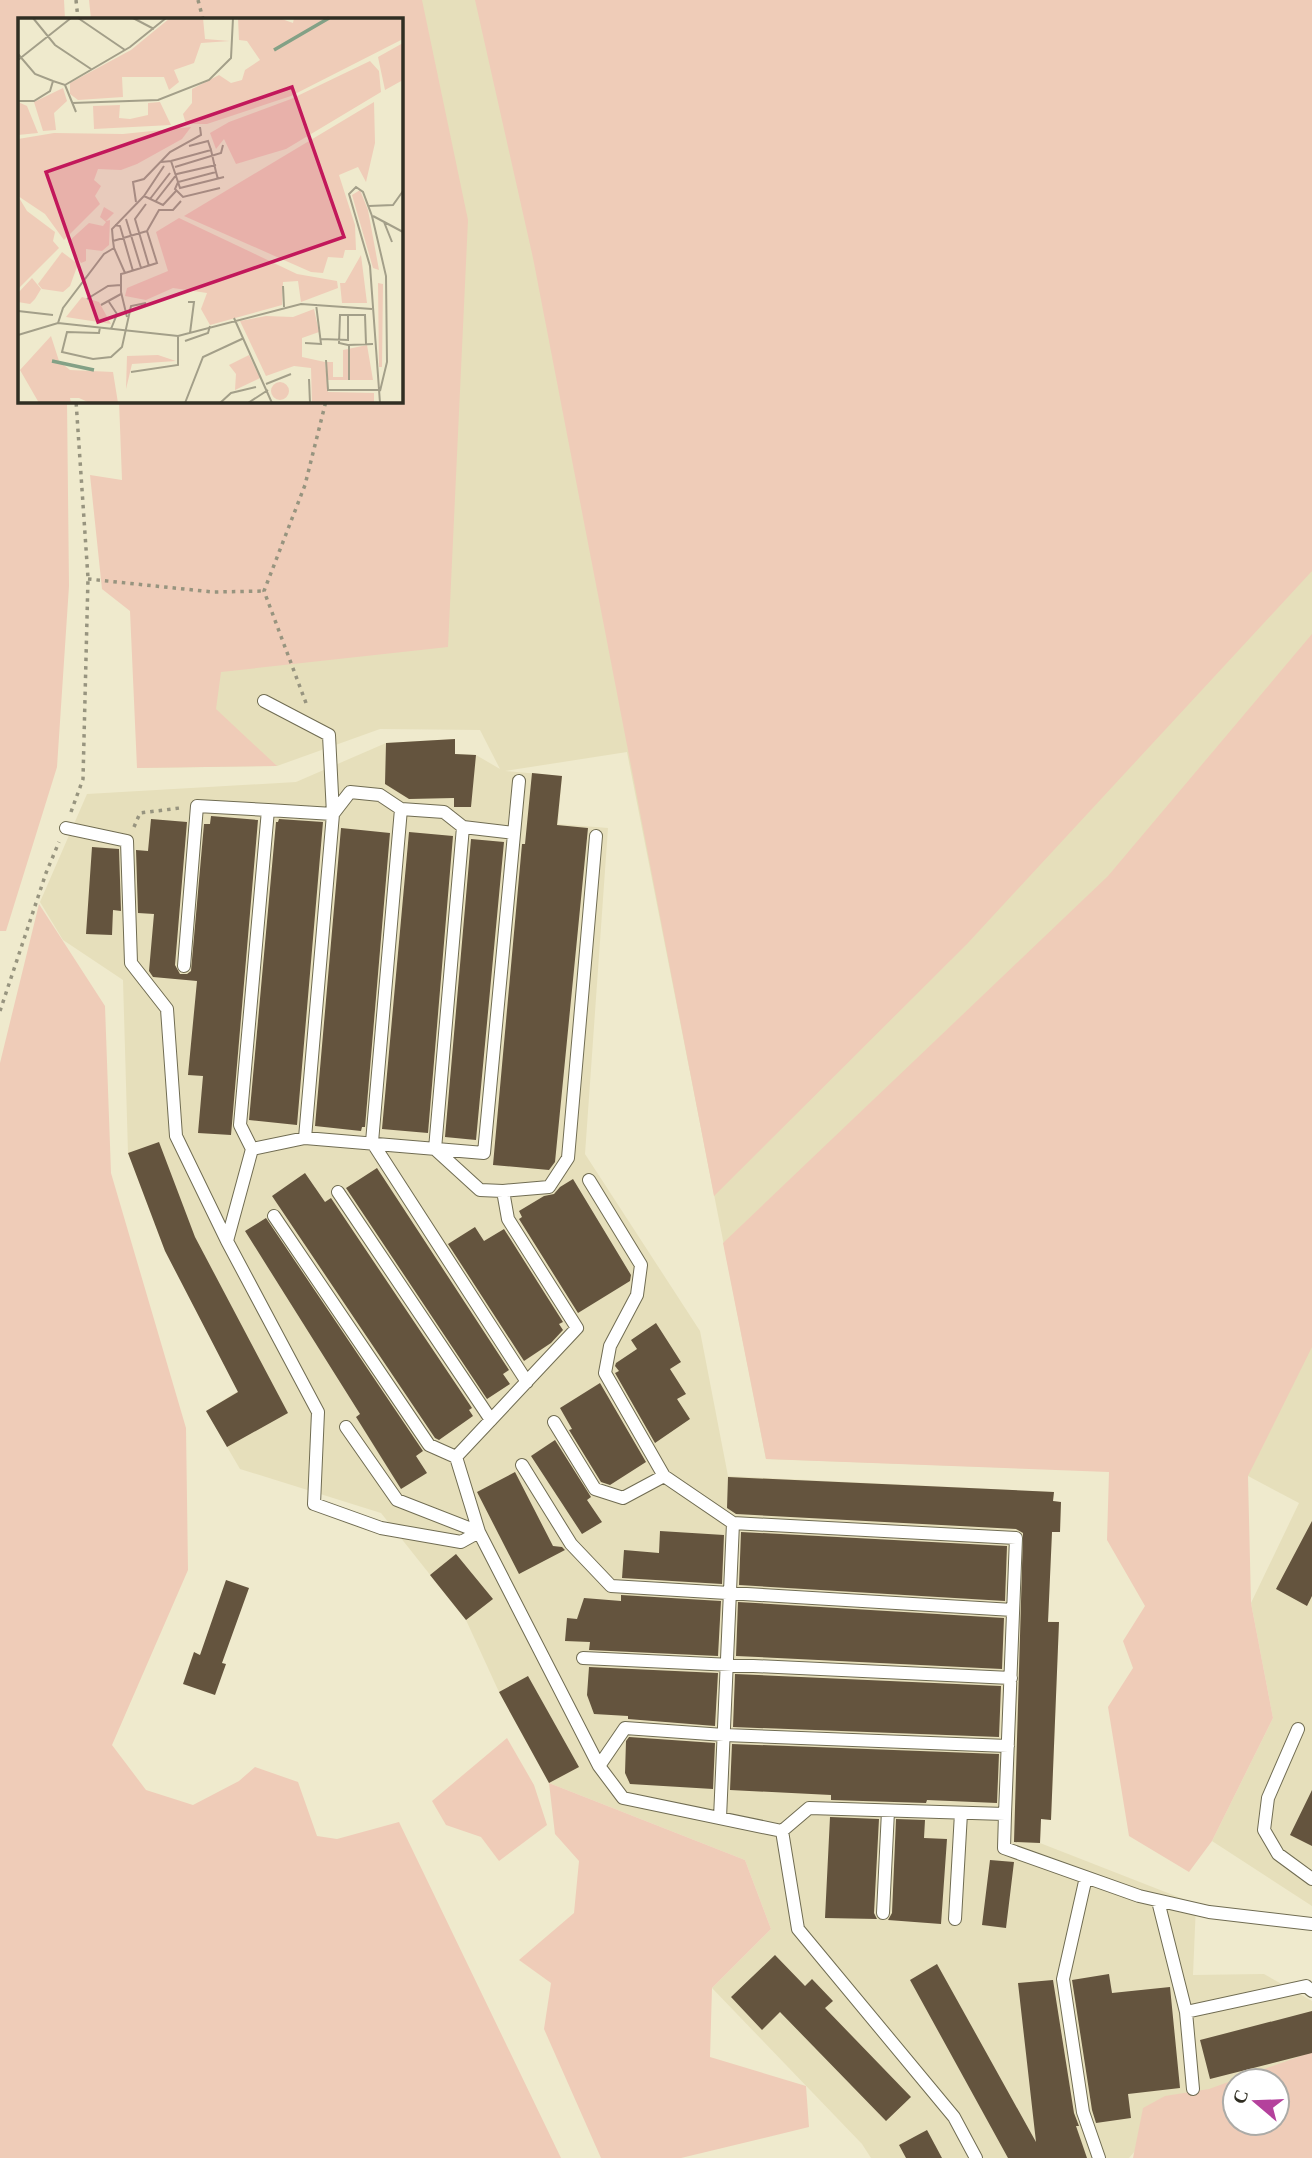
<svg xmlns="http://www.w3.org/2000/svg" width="1312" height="2158" viewBox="0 0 1312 2158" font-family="'Times New Roman',serif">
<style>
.built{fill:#e6dfbb}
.green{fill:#efccb8;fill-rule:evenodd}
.building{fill:#64543e}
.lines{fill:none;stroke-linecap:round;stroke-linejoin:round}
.service-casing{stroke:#706c52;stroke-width:14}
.path{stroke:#97947f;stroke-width:3.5;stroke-dasharray:3.5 5;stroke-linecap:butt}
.service{stroke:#fff;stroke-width:12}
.inset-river{fill:none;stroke:#83a186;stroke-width:3.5}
.inset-road{fill:none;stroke:#a39f89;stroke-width:2}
.view{fill:#c2185b;fill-opacity:0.15;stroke:#c2185b;stroke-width:3.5}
.inset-edge{fill:none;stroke:#302e23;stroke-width:3.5}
</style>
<rect width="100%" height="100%" fill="#efeacd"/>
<path class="built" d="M270,0H1312V1906L1212,1841L1273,1718L1251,1603L1299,1503L1248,1476L766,1459L627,752L505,771L562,776L558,824L608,828L585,1154L700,1331L728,1476L1054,1492L1053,1501L1061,1502L1060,1532H1052L1048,1621L1059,1622L1051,1820L1041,1819L1040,1843L1196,1904L1193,1975L1264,1974L1312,2001V2054L1175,2105L1129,2158H871L862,2144L712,1988L771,1929L745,1860L549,1783L499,1692L466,1620L381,1513L240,1469L206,1411L238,1391L165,1251L128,1153L123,980L63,940L40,902L87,794L296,782L386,743L455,739V754L476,755L500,769L480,730L380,729L277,766L137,768L401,401V19Z"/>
<path class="green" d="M0,0H64L65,19H19V401H67L69,586L57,767L6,931H0Z
M89,0H422L468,220L448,647L221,672L216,709L277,766L137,768L130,611L102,589L90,475L122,480L119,401H401V19H91Z
M475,0H1312V571L967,944L714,1196L533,258Z
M1312,634V1347L1248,1476L1251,1603L1273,1718L1212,1841L1189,1872L1129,1836L1108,1707L1133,1668L1123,1641L1145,1606L1107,1540L1109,1472L766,1459L723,1243L1108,876Z
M39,904L105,1006L111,1173L186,1428L188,1570L112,1745L146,1790L193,1805L239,1781L255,1767L298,1782L317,1836L337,1839L399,1822L561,2158H0V1063Z
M507,1738L534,1785L547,1825L499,1861L481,1837L446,1825L432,1801Z
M549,1783L745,1860L771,1929L712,1988L710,2057L806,2086L809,2127L681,2158H601L544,2029L551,1983L519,1960L574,1913L579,1861L555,1834Z
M1312,2052V2158H1133L1143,2108L1165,2096L1209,2089ZM1235,2081H1277V2123H1235Z"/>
<path class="building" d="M455,739V754L476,755L471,807H454V798L409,799L385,784L386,743Z
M532,773L562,776L557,825L588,828L555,1162L549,1170L493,1165L522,844H525Z
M211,816L258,820L231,1135L198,1133L203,1076L188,1075L197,981L153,977L149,971L154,914L138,913L136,850L148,851L151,819L187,822L175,965L180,974H187L191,971L204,824H210Z
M279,819L323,822L297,1125L249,1120L276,822H278Z
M341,828L390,833L365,1127H362L361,1131L315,1126Z
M409,832L453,836L428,1133L382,1129Z
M471,839L504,842L476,1140L445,1137Z
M92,847L119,849L121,911L113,910L112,935L86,934Z
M159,1142L195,1237L288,1413L227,1447L206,1411L238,1392L165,1251L128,1153Z
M377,1168L509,1370L503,1374L510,1384L487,1399L346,1188Z
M305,1173L325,1202L331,1198L472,1408L469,1410L473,1416L439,1440L435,1438L272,1196Z
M573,1179L631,1275L630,1281L578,1313L519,1219L522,1217L519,1211L544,1196L554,1194L560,1187Z
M266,1218L423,1451L416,1456L427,1473L401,1489L356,1417L360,1414L245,1231Z
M475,1227L484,1241L504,1229L563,1322L559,1324L563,1330L551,1343L524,1361L448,1244Z
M656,1323L681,1362L670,1369L686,1394L677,1399L690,1419L655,1443L615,1373L619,1371L615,1366L616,1363L637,1349L631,1340Z
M600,1383L646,1462L610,1485L601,1482L569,1430L572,1429L560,1408Z
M555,1440L591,1497L587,1500L602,1522L582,1534L531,1456Z
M515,1472L553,1546L562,1547L565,1550L519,1574L477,1492Z
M728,1477L1054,1492L1053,1501L1061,1502L1060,1532H1052L1048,1622H1059L1051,1820L1041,1819L1040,1843L1014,1842L1023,1533L1016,1529L736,1514L727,1508Z
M1312,1521V1596L1307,1606L1276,1589Z
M660,1531L724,1535L722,1584L622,1578L624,1550L659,1553Z
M741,1532L1007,1546L1005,1601L739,1585Z
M456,1554L493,1599L466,1620L430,1575Z
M226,1580L249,1588L222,1663L226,1664L215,1695L183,1684L194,1652L200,1655Z
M621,1595L721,1601L718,1656L589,1650L590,1642L565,1641L567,1618L577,1619L584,1598L621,1601Z
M738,1602L1004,1618L1002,1669L736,1656Z
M589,1667L718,1673L715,1726L628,1719V1716L594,1714L587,1695Z
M735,1674L1001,1686L999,1737L733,1727Z
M528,1676L579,1767L549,1783L499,1692Z
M629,1737L715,1743L713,1789L630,1784L625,1773L626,1741Z
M732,1744L999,1754L997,1803L927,1800L926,1803L831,1800V1795L730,1790Z
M1312,1790V1846L1290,1835Z
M830,1817L879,1819L874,1913L877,1919L825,1918Z
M896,1819L925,1820L924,1838L947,1839L941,1924L888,1920L892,1913Z
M990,1860L1014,1862L1006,1928L982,1925Z
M775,1955L805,1986L812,1979L833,2001L825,2008L911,2097L886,2121L780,2012L762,2030L731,1997Z
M937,1964L1036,2142L1018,1983L1053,1980L1074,2113L1079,2126H1076L1087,2158H1008L910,1980Z
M1109,1974L1112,1993L1170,1987L1180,2088L1128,2094L1131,2118L1096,2123L1092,2110L1072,1980Z
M1312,2011V2053L1210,2079L1200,2040Z
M927,2130L942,2158H906L899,2145Z"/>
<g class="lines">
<defs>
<path id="service" d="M264,701L329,735L333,814L305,1138
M401,809L372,1142L527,1382
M333,814L350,792L380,795L401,809L444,812L463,827
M66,828L127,841L131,963L167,1009L176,1136L227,1241L318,1412L314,1504L381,1528L461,1542L479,1532
M514,833L463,827L435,1149L480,1190L503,1191L549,1187L568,1158L596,836
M184,966L197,806L268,810
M252,1149L240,1125L268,810L333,814
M589,1180L641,1265L637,1295L610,1346L605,1373L664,1476L733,1523
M503,1191L508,1219L577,1328L456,1457L479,1532L599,1766L623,1798L782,1831
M338,1192L491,1420
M274,1216L429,1445L456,1457
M227,1241L252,1149L305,1138L484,1153L519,781
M554,1422L595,1489L623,1498L664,1476
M346,1427L397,1500L479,1532
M522,1465L571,1544L611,1586L1013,1610
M583,1658L1011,1678
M1298,1729L1268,1798L1264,1830L1278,1854L1312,1879
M599,1766L625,1728L724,1735L1008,1746
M1005,1814L1004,1848L1139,1896L1209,1912L1312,1924
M720,1818L733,1523L1016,1538L1005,1814L809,1808L782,1831
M782,1831L798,1929L954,2117L976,2158
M1086,1877L1063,1979L1083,2112L1099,2158
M1158,1901L1186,2012L1193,2089
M883,1913L888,1811
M955,1919L961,1813
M1186,2012L1306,1986L1312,1991"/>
</defs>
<use href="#service" class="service-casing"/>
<path class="path" d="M76,0L78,19
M198,0L203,19
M88,579L213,592L264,591
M306,703L264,591L305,485L326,401
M71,812L83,779L88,578L76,401
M134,827L140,813L180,808
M0,1011L46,873L59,842"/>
<use href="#service" class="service"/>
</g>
<g transform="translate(18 18)">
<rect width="385" height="385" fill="#efeacd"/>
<path d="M152,0H185L187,21L212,23L183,25L176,45L156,52L161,64L151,72L146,59H104L105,79L60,82L52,76V65L113,32ZM220,0H261L275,5L276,0H385V21L273,78L189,106H168L165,96L174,85V71L201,57L213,65L224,62L227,52L242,42L229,23L221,22ZM385,25V62L367,72L360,39ZM352,43L361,53L363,74L268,131L218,146L206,121L198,131L192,115L211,104L273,81ZM45,70L49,83L36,95L38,112L25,113L16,84ZM0,84L9,88L20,115L0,117ZM142,84L153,107L76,111L75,88L102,87L101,100L112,101L130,97V85ZM356,84L357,125L348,164L340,149L321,157L337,207L338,232H327L325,240L310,239L305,255L293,254L166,198ZM173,109L164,121L119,146L103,152L80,151L76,162L83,168L77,178L82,186L46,222L27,196L0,178L9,193L37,214L35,223L41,230L0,271V121L36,115L105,116ZM342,172L350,192L361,252L355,250L334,177ZM86,189L96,195L88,203L92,202L91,227L84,233L68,231V243L63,245L50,224L71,205L85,208L88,204L82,199ZM161,200L279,256L319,263L320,270L283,284L280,263L265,264L264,287L192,307L183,291L189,275L155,270L128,282L107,278L109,270L150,253L138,214ZM44,234L60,246L52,268L45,274L24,271L20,266ZM343,237L349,285H324L322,265H327ZM14,260L23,271L17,281L12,286L0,284V275ZM360,265L365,266L364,349H361ZM64,279L81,284L93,306L48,299ZM296,291L301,314L284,320V339L307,344L310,374L356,375V385H294L293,350L276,348L248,358L222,303L248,298L275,299ZM33,318L41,343L52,352L95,354L100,385H72L61,380H52L53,385H21L2,352ZM349,327L355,362H309V344H315V359H325V332ZM140,337L158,343L114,346L108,371L109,338ZM231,337L242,360L217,372L218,356L211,347ZM253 373a9 9 0 1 1 18 0a9 9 0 1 1-18 0Z" fill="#efccb8"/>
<path class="inset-river" d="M256,32L311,0M34,343L76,352"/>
<path class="inset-road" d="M15,0L37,27L73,51M60,0L107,32M115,0L136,11M0,36L17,56L35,63M0,42L53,0M47,67L58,94M0,83H16L32,73L35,63L47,67L112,29L148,0M54,85L140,82L191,62L213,40L215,0M171,128L190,123L193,132M153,143L193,132L198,154M143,144L153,143L162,170L206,159M157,149L203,135L205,127M200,161L198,154L160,164L157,171L165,179L202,170M126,178L146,148M132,181L152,155M118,184L115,164L126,161L152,134L183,117L182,109M137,184L159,156L198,147M128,186L117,201L131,248M351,188L375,187L385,173M355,198L385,214M108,201L123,250M366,204L374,224M97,207L102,208L115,253M129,213L141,192H155L163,183M95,223L129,213L139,245L107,255L96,230L95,223L94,211L126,178L145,187L158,173M107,255L103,256V274L109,299M265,268L266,289M69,281L90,268L103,267M91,284L99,296L93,311M170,284H176L172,315M83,287L103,276M0,293L35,297M216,300L254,385M40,305L45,290L86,236L96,230M82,309L81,315L49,314L44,334L75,341L93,339L104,329L113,288L128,285M0,317L40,305L160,318L283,286L354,291M303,321L330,322V297M167,323L190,315L192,308M287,325L303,326L298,286M348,326L347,297H322L321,325L330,327L355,326M331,327V362M308,342L310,372H361M113,354L160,347V318M291,361L292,385M248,366L273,356M167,385L185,339L226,320M202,385L213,375L238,369M230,385L250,372M362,385L352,248L331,176L338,169L345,174L354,198L368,258L369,344L362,373"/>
<path class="view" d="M274,69L326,219L80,304L28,154Z"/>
<rect width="385" height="385" class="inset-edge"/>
</g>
<g transform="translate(1256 2102) rotate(289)"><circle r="33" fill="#ffffff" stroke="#acaba7" stroke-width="2"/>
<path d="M0-5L12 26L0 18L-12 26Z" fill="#b4419c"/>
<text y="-10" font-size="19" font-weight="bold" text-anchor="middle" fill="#302e23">С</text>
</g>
</svg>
